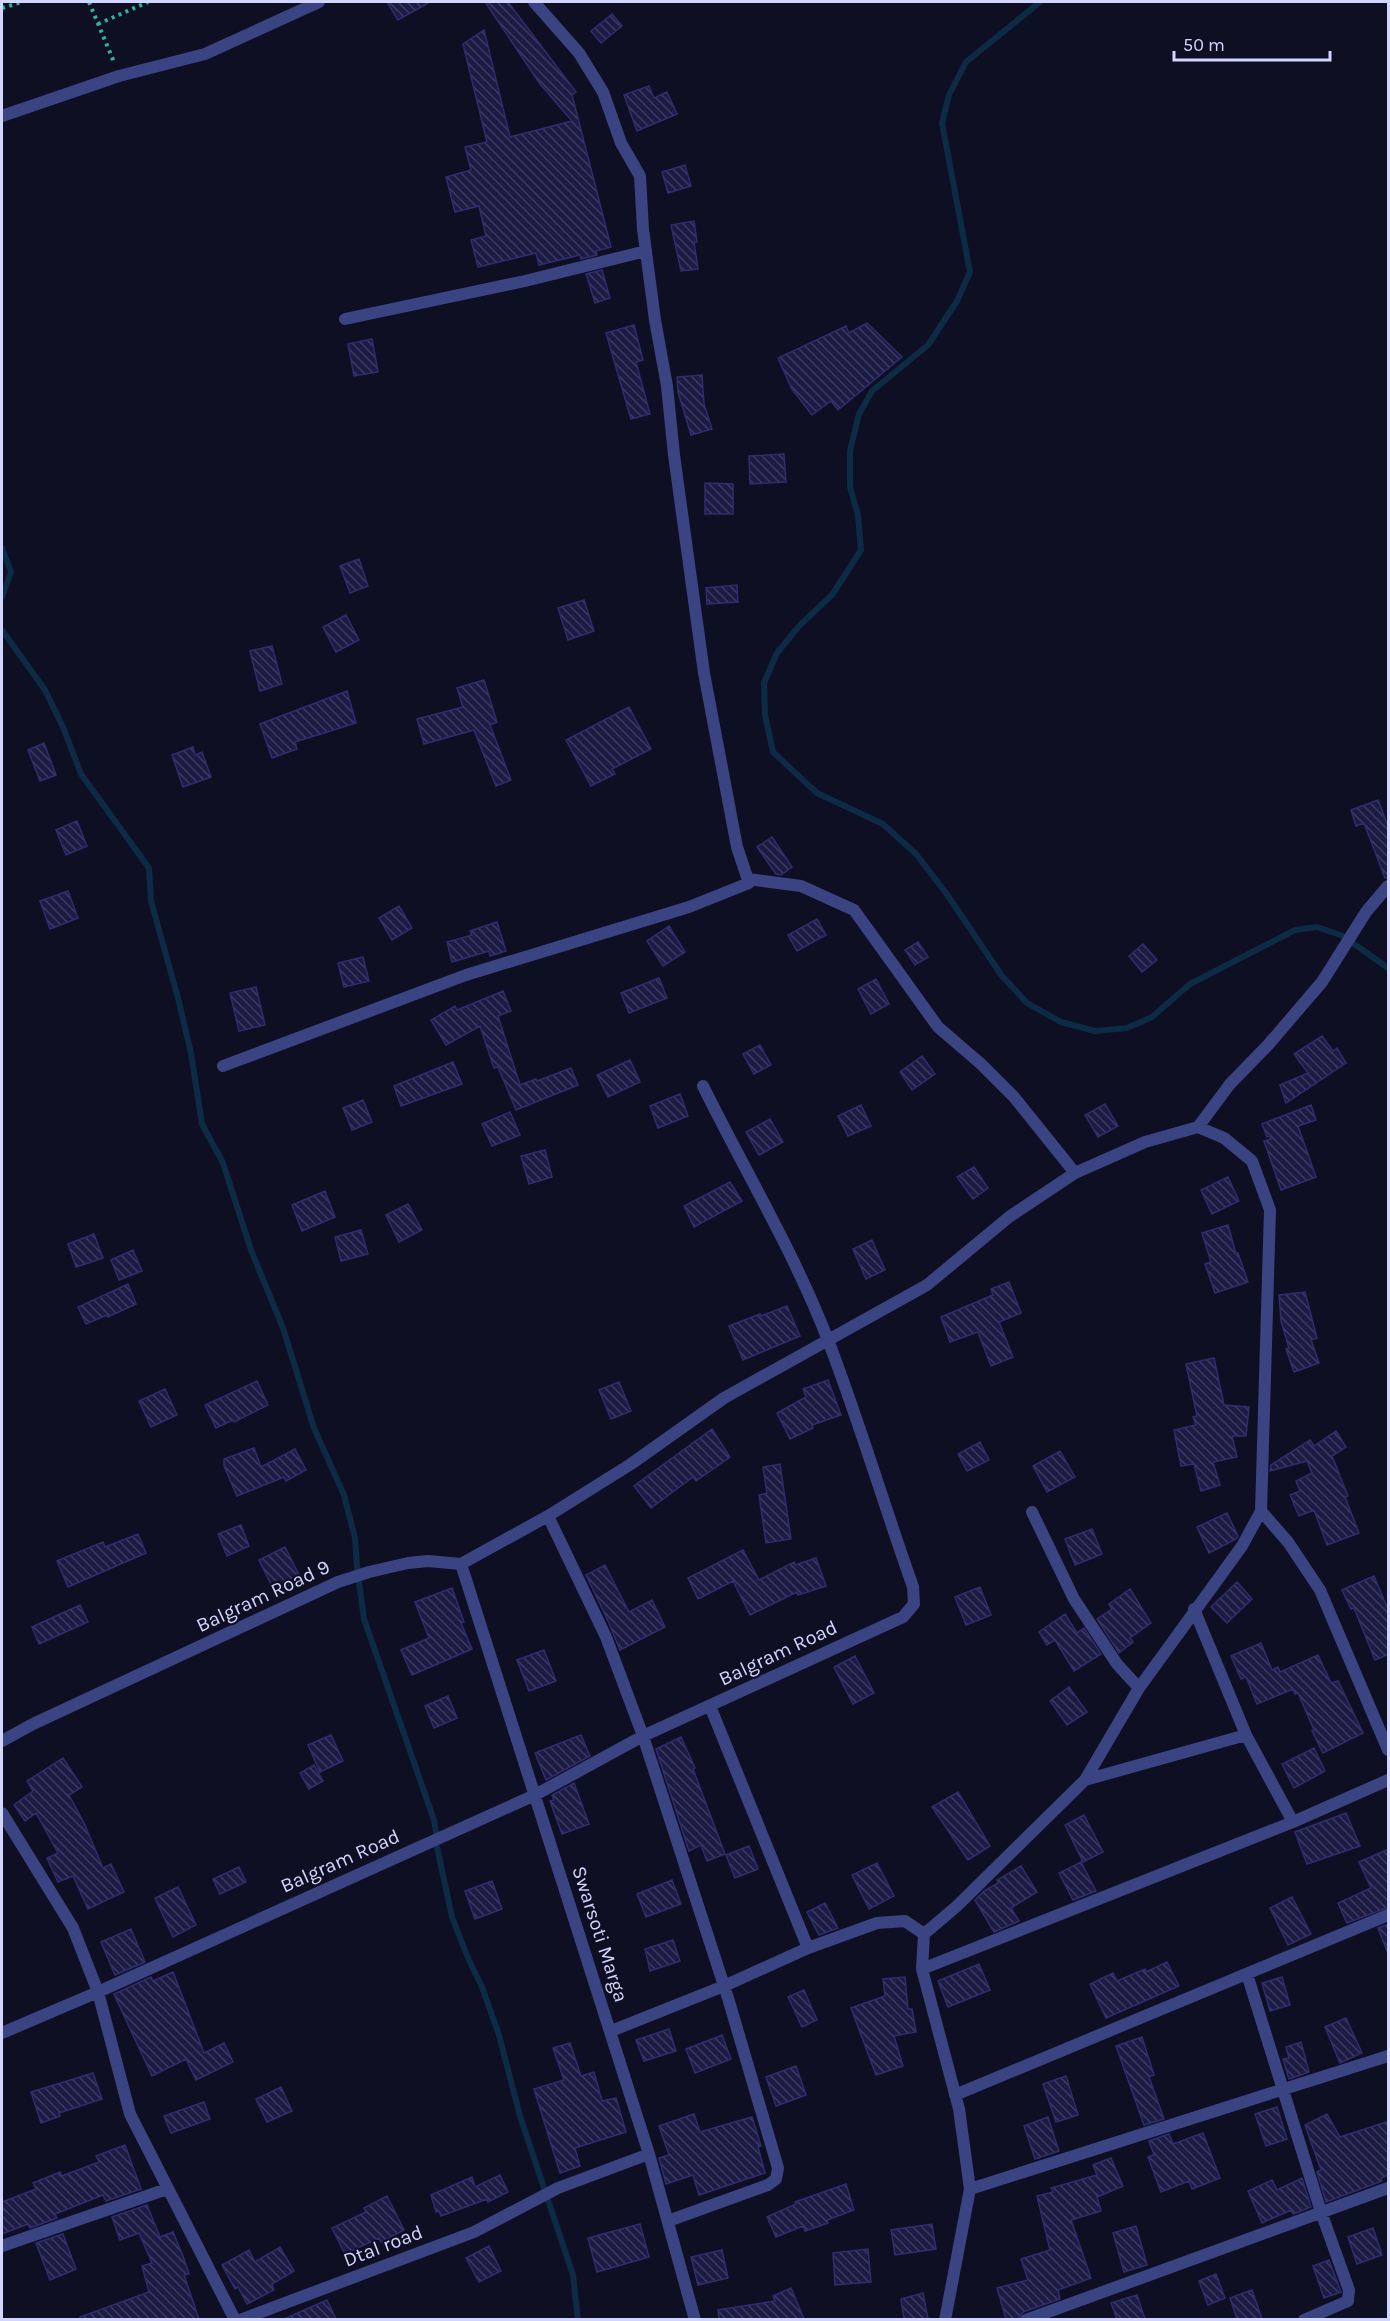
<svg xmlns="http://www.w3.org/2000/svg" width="1390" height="2321" viewBox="0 0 1390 2321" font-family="Karla,sans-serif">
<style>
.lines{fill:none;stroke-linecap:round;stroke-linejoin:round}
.stream{stroke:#0d2b45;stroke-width:6}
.building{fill:url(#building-back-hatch);stroke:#2f2d70;stroke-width:1.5}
.path{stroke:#31b394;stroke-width:4;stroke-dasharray:3 4.5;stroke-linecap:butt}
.minor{stroke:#3a4482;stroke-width:12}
.labels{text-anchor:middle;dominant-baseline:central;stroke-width:4.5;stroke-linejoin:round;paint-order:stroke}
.street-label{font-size:20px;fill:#d2d5fe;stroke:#0f0f24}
</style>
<defs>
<pattern id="building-back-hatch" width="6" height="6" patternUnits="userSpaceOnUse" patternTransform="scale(1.5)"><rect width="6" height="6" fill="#1c1b44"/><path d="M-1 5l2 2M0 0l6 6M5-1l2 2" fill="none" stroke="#3c3b60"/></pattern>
</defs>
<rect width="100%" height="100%" fill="#0f0f24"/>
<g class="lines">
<path class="stream" d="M1040,2L966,62L949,95L942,123L970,272L957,301L928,345L872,391L859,414L850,451V487L858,515L861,550L832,595L800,625L777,653L764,683L765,715L773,752L817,793L883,824L916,854L946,893L1002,976L1027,1003L1061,1022L1095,1031L1127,1028L1152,1017L1190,984L1295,930L1317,927L1343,936L1388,968
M2,548L11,572L2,597
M2,630L45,690L63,727L81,774L149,868L151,901L178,998L191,1053L202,1124L223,1163L251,1250L283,1328L314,1428L344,1495L355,1538L357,1567L364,1619L434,1820L436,1832
M437,1847L452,1917L468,1958L482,1987L499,2035L520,2116L573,2275L578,2320"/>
</g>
<path class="building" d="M387,2H430L398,20Z
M485,2H508L576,92L572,95L611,247L596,251L597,255L581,259L580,255L539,265L536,253L478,267L471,240L486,236L479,206L455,212L446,177L471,170L465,147L487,142L463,44L484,30L510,137L572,121L540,84Z
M612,14L622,26L601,43L591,31Z
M649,86L654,98L667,92L677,114L637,131L624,95Z
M685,165L691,186L668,193L662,172Z
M694,221L697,242H694L698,269L681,271L671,225Z
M602,270L610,298L595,303L586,274Z
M867,323L902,357L838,410L831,401L812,415L792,389L778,358L846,326L849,333Z
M634,325L643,360L636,362L650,414L631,419L606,333Z
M372,339L378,372L354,376L348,344Z
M702,375L704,404L712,429L691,435L678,392L677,377Z
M784,454L786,482L750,484L749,456Z
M705,483L733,484V514H705Z
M359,559L368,586L350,593L340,566Z
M737,585L738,602L707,604L706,588Z
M584,600L594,631L568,640L558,608Z
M346,615L359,640L336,652L323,627Z
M272,646L282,684L260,691L250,651Z
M484,680L497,722L490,725L511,780L496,786L474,730L424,744L417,719L463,707L457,688Z
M347,691L356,723L295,742L297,749L272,758L260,724Z
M629,707L651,749L612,769L615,774L591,786L566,740Z
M44,743L56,775L40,781L28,750Z
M193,747L195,755L202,752L211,777L183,787L172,755Z
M1378,800L1389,829V878H1385L1364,823L1356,826L1351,810Z
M77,821L87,846L66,855L56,830Z
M772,837L792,867L781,875L776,874L757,847Z
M68,891L78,918L50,929L40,901Z
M399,906L412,928L392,940L379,918Z
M817,919L826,935L797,951L788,935Z
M497,922L506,951L490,956L489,951L452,962L447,942L472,935L470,931Z
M669,926L685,952L663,966L647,941Z
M918,942L928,957L915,965L905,950Z
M1143,944L1157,960L1142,972L1129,956Z
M363,957L369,981L344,987L338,963Z
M659,978L667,998L629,1013L621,993Z
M876,979L889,1004L871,1014L858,989Z
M256,987L265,1025L239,1031L230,993Z
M503,991L511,1011L498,1016L520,1085L536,1079L537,1081L571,1068L578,1085L516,1110L498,1067L494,1068L480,1026L446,1045L431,1020L455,1006L457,1010Z
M1322,1036L1333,1051L1337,1048L1346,1063L1286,1103L1280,1085L1308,1073L1294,1054Z
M760,1045L771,1065L754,1074L743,1054Z
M922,1056L935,1074L912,1090L900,1072Z
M630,1060L640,1082L608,1097L597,1075Z
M453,1062L462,1084L401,1106L394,1086Z
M680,1094L688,1116L658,1128L650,1106Z
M363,1100L372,1122L352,1130L343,1108Z
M1105,1104L1118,1126L1098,1137L1085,1115Z
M861,1105L871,1126L848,1136L838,1116Z
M1311,1105L1316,1120L1298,1126L1316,1177L1281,1190L1264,1141L1271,1139L1270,1136L1267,1137L1262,1124Z
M510,1112L520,1135L492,1146L482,1124Z
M770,1119L783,1142L759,1155L746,1132Z
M545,1150L552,1177L529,1184L521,1156Z
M974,1167L988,1188L973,1199L957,1177Z
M1228,1177L1239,1201L1212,1214L1201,1190Z
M730,1182L742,1201L694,1227L684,1206Z
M325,1191L335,1217L302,1231L292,1205Z
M408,1204L422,1230L399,1242L386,1215Z
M1228,1225L1236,1254L1238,1253L1248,1282L1215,1293L1205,1264L1211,1262L1202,1233Z
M361,1230L368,1254L341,1261L335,1237Z
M94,1234L103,1258L76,1267L68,1244Z
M872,1240L885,1270L866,1279L853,1249Z
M133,1250L142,1271L119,1280L111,1260Z
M1009,1282L1021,1313L999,1322L1013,1357L991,1366L978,1332L950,1342L941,1317L993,1295L991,1289Z
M128,1284L136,1304L108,1317L107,1315L86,1324L78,1307Z
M1305,1292L1317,1338L1311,1340L1319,1363L1294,1372L1286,1349L1289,1348L1281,1321L1279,1295Z
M787,1306L800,1336L743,1360L729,1326L760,1314L761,1316Z
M1214,1358L1224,1405L1249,1407L1246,1436H1232L1237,1457L1213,1462L1220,1485L1201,1491L1194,1464L1181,1466L1174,1430L1196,1425L1193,1417L1197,1416L1186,1364Z
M828,1380L841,1415L812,1425L813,1428L790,1439L777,1413L806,1397L803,1389Z
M257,1381L268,1405L234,1422L233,1420L216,1428L205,1405Z
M619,1382L631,1411L611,1419L599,1390Z
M165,1389L177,1415L151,1427L139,1401Z
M712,1429L730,1457L696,1481L693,1477L651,1508L634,1486Z
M1336,1431L1346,1447L1332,1456L1348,1496L1345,1497L1359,1533L1327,1545L1314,1510L1299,1516L1290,1495L1300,1491L1296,1481L1312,1473L1307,1461L1270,1471L1271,1465L1310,1440L1314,1446Z
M980,1442L989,1460L967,1471L958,1454Z
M254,1448L261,1467L295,1449L306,1470L286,1481L284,1477L237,1496L224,1466V1459Z
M1060,1451L1075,1477L1047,1492L1033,1466Z
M780,1464L791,1539L766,1543L759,1495L767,1493L763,1467Z
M1227,1513L1238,1536L1236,1539L1209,1553L1197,1527Z
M241,1525L249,1546L227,1556L218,1534Z
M1092,1529L1102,1554L1075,1565L1065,1539Z
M138,1534L146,1553L68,1587L57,1561L103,1542L105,1547Z
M285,1547L301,1579L275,1592L259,1560Z
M743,1550L759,1580L794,1562L795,1565L816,1558L826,1586L798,1595L797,1592L750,1615L733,1581L698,1599L688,1578Z
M605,1565L629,1612L652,1600L665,1627L620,1650L609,1623L586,1575Z
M1374,1576L1389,1612V1654L1375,1660L1354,1608L1351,1609L1342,1590Z
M1237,1582L1252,1599L1227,1623L1211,1607Z
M980,1587L991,1615L966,1625L955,1597Z
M452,1588L464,1622L461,1623L472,1649L412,1675L401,1650L429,1638L415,1602Z
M1130,1589L1151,1623L1130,1638L1133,1642L1119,1653L1097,1619L1112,1609L1109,1604Z
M80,1605L88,1622L39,1644L32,1627Z
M1065,1614L1077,1633L1084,1628L1101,1654L1074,1671L1055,1640L1047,1645L1039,1632Z
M1261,1643L1272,1670L1278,1667L1280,1672L1318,1655L1331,1683L1338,1681L1363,1733L1323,1753L1312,1731L1314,1730L1298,1693L1295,1694L1293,1689L1257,1704L1246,1677L1241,1679L1231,1656Z
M544,1650L556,1681L529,1691L517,1660Z
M855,1656L874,1693L853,1704L834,1667Z
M1069,1687L1087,1712L1067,1725L1050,1701Z
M448,1696L457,1718L434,1728L425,1706Z
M331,1735L343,1761L320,1772L308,1745Z
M581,1735L590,1756L546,1780L535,1753Z
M681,1737L695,1768L693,1769L725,1854L707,1861L701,1845L689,1851L656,1749Z
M1314,1748L1325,1771L1294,1788L1282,1764Z
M63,1758L82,1787L69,1795L84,1823L103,1868L111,1864L124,1892L88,1909L73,1876L58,1882L47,1858L58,1853L36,1813L25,1821L14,1805L33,1791L27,1781Z
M314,1765L323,1781L309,1789L300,1773Z
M574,1783L589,1824L562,1834L550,1801L554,1800L552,1795Z
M958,1792L990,1846L968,1860L932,1807Z
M1346,1813L1360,1846L1307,1864L1295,1832Z
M1084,1815L1103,1852L1083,1862L1065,1825Z
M749,1846L758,1869L735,1878L726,1855Z
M1389,1849V1907L1347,1923L1338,1903L1371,1888L1359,1862Z
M1081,1862L1096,1891L1073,1900L1059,1873Z
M877,1863L894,1896L869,1909L852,1875Z
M1021,1866L1037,1892L1011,1908L1019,1921L994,1932L975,1900L984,1891L998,1883L997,1880Z
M239,1867L246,1882L220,1894L213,1879Z
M672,1880L681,1904L646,1917L637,1894Z
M492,1881L502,1909L475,1919L465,1891Z
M178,1887L196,1925L173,1937L155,1898Z
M1292,1897L1311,1934L1288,1945L1270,1908Z
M825,1903L838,1928L819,1935L807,1912Z
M1389,1924V1951H1387L1378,1928Z
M131,1929L145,1962L115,1975L101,1942Z
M673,1940L680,1961L650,1971L645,1949Z
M1167,1962L1179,1986L1106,2018L1090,1984L1113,1973L1117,1981L1145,1969L1146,1972Z
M979,1964L990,1990L948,2007L938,1981Z
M173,1972L204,2053L224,2043L233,2062L196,2080L186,2059L152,2076L114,1994L151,1977L153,1981Z
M905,1977L908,2009H912L916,2032L894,2036L903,2066L876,2075L851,2008L885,1996L883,1979Z
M1282,1977L1290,2005L1270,2011L1262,1983Z
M804,1990L817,2020L802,2027L788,1997Z
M1346,2018L1362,2053L1340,2063L1325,2027Z
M669,2029L676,2051L644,2061L636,2040Z
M722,2035L731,2059L695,2073L686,2049Z
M1142,2037L1154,2075L1149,2077L1164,2119L1144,2125L1116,2046Z
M1301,2042L1309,2072L1289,2079L1283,2059L1289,2058L1286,2047Z
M570,2043L581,2076L594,2072L602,2101L616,2098L626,2132L575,2148L580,2166L560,2173L534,2089L564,2080L553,2048Z
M796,2066L806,2095L776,2106L766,2077Z
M93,2073L102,2099L59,2113L60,2116L41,2123L31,2092Z
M1066,2076L1078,2115L1056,2122L1043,2084Z
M281,2087L292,2111L267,2122L256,2099Z
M204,2102L210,2119L171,2133L164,2116Z
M1277,2107L1287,2139L1266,2146L1255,2114Z
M694,2114L700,2132L752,2117L761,2146L758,2147L765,2173L699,2195L693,2175L666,2184L659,2158L669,2155L659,2126Z
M1327,2114L1340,2137L1389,2121V2175L1381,2178L1382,2181L1326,2202L1317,2172L1321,2170L1305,2125Z
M1048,2117L1059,2151L1035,2159L1024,2126Z
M1203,2133L1220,2178L1192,2189L1189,2181L1161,2192L1148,2157L1154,2155L1149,2141L1169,2134L1173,2144Z
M125,2145L141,2189L106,2201L103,2195L55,2214L57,2218L30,2228L28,2224L2,2234V2202L36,2189L33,2183L60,2172L62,2176L99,2162L96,2156Z
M1111,2158L1123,2186L1097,2197L1101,2211L1071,2220L1091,2278L1058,2290L1060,2299L1023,2312L1018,2319H1006L997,2288L1028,2280L1021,2259L1050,2250L1037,2196L1053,2192L1051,2188L1097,2175L1093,2165Z
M500,2175L508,2192L488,2202L487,2199L441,2216L439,2211L436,2212L431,2195L472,2177L475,2187Z
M1302,2178L1311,2207L1293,2214L1291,2210L1262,2223L1248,2191L1272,2180L1277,2190Z
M846,2184L854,2210L827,2220L828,2223L805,2231L803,2226L776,2237L767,2217L796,2204L795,2202Z
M387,2196L404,2230L381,2242L379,2238L345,2254L332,2228L366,2212L364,2208Z
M147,2205L160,2237L173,2232L183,2256L189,2274L184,2275L199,2319H80V2317L149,2292L142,2266L152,2263L139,2233L120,2240L112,2217Z
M640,2224L649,2257L597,2272L588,2238Z
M932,2224L936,2249L895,2255L891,2230Z
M1136,2226L1147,2265L1124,2272L1113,2233Z
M1373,2228L1382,2255L1357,2264L1348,2237Z
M63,2234L76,2269L50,2280L36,2243Z
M489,2246L501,2271L479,2282L466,2258Z
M280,2247L294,2271L272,2284L274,2290L247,2304L238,2287L235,2289L222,2265L249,2250L255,2262Z
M868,2249L871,2282L835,2285L833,2253Z
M722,2250L728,2278L698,2285L691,2257Z
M1329,2260L1341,2292L1324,2298L1313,2266Z
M1216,2274L1225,2298L1208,2305L1199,2281Z
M791,2288L804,2319H719L718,2310L775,2301L773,2296Z
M1252,2290L1262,2319H1237L1230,2298Z
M923,2293L928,2319H904L901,2299Z
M1137,2295L1145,2319H1117L1111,2303Z
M327,2300L336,2319H284Z"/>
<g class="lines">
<path class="path" d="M89,2L114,62
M2,8L22,2
M98,24L148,2"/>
<path class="minor" d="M2,116L119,76L205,54L319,2
M345,319L525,281L646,251
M748,879L801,886L854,910L938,1027L981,1064L1014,1097L1075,1173
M223,1066L466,975L689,907L749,883L737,847L704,673L674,455L667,386L655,320L643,229L640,176L621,143L603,92L579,53L534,2
M1198,1127L1230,1084L1268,1045L1322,982L1366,912L1388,886
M1261,1511L1288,1542L1320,1590L1388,1750
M1032,1512L1074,1599L1117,1664L1139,1688
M461,1564L649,2154L695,2320
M710,1706L808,1948
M1246,1735L1293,1822
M2,1741L33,1724L338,1582L369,1572L408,1563L428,1561L461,1564L548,1516
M1085,1780L1246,1735L1194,1609
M2,1813L73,1928L98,1992L2,2033
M922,1969L1293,1822L1388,1780
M1247,1974L1321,2212L1349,2290L1348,2301L1304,2320
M611,2031L724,1986L808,1948L877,1923L905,1921L924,1934
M955,2095L1388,1915
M970,2189L1388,2056
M668,2221L768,2185L776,2179L778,2168L728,1998L643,1736L606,1637L548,1516L631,1464L724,1398L927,1285L1009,1217L1075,1173L1145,1142L1198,1127L1224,1138L1252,1161L1270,1210L1261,1511L1242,1546L1139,1688L1085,1780L957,1906L924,1934L922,1969L959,2109L970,2189L945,2320
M2,2246L167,2189
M235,2320L130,2114L98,1992L535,1795L643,1736L903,1617L914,1604L913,1587C884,1505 859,1421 828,1340C794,1252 745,1171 703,1086
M240,2320L474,2232L558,2188L649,2154
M1026,2320L1388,2188"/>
</g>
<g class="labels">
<g class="street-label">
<text transform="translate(263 1596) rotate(-25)">Balgram Road 9</text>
<text transform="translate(778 1653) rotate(-25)">Balgram Road</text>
<text transform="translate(340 1861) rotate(-24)">Balgram Road</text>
<text transform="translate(600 1934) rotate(72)">Swarsoti Marga</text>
<text transform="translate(383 2246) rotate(-21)">Dtal road</text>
</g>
</g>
<rect width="1390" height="2321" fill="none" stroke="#d2d5fe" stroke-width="6"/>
<path d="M1174 51v9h156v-9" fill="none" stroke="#d2d5fe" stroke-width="3"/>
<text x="1183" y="51" font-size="18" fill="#d2d5fe" stroke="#0f0f24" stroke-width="4.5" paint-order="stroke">50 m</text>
</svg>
